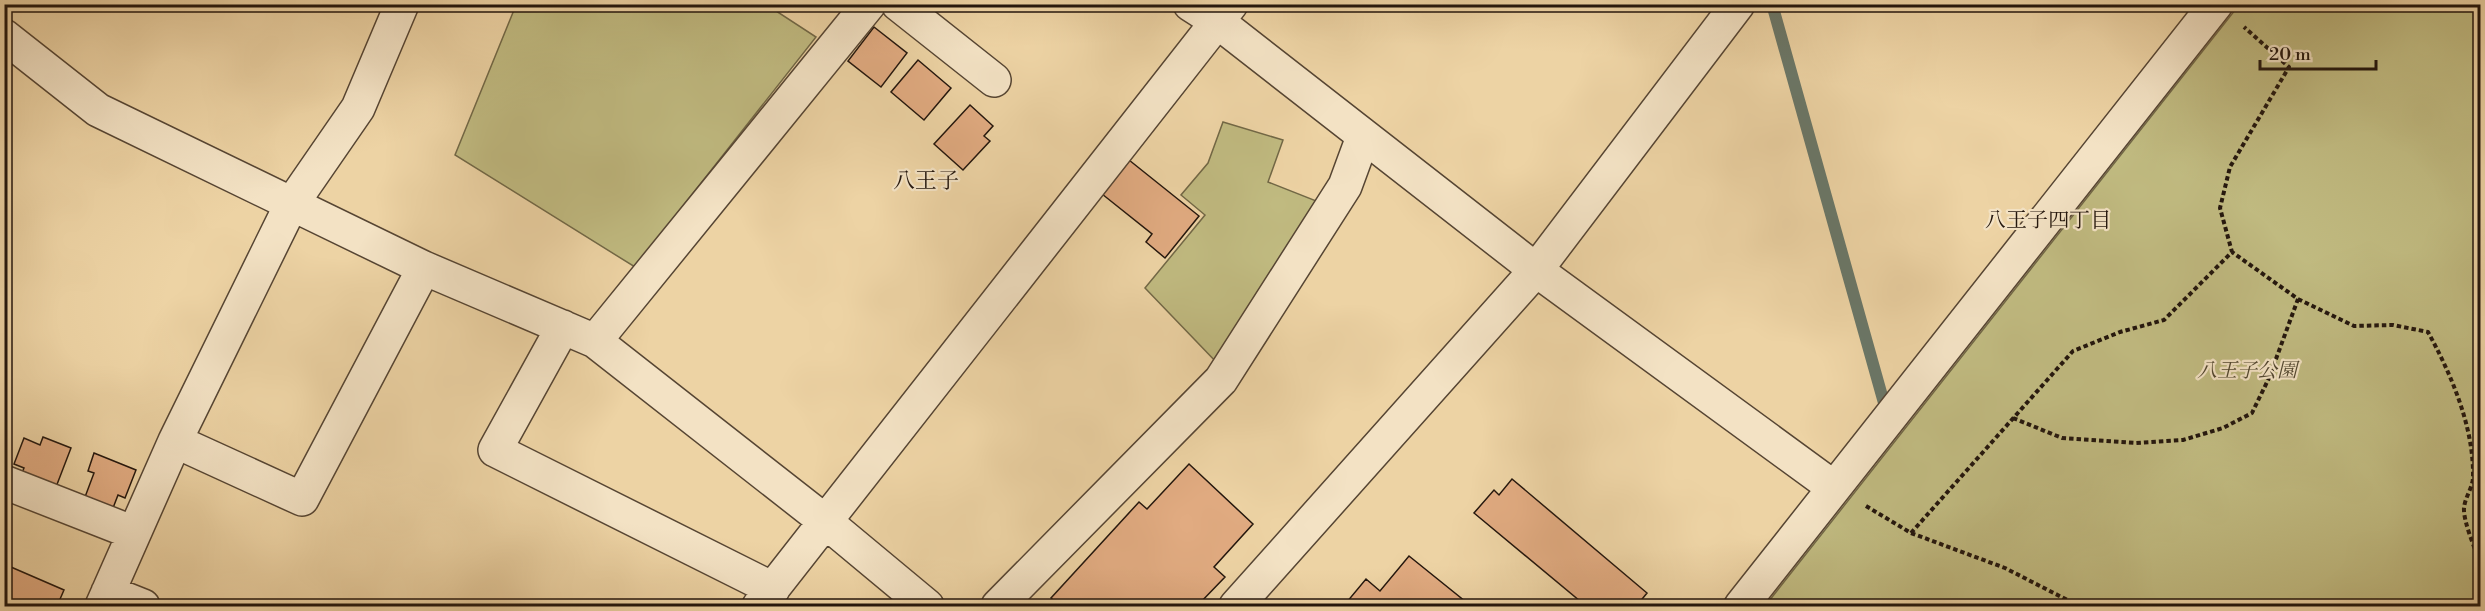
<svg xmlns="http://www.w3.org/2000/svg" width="2485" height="611" viewBox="0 0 2485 611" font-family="'Libre Bodoni','Noto Serif JP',serif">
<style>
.green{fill:#c0ba80;stroke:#726846;stroke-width:1.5}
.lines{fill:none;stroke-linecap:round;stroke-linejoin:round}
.stream{stroke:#6a7768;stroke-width:12}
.building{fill:#e1ab81;stroke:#23160d;stroke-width:1.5}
.minor-casing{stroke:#564533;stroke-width:36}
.path{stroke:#23160d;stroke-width:4;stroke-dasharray:4.5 3;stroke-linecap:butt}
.minor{stroke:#f3e2c4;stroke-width:33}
.labels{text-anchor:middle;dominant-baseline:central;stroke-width:4.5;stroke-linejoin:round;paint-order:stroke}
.park-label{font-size:20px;font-style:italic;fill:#524730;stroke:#f3e2c4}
.neighbourhood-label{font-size:21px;fill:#23160d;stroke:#f3e2c4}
.quarter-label{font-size:22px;fill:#23160d;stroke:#f3e2c4}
</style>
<rect width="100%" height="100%" fill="#edd3a4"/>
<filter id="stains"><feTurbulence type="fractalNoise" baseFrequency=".00333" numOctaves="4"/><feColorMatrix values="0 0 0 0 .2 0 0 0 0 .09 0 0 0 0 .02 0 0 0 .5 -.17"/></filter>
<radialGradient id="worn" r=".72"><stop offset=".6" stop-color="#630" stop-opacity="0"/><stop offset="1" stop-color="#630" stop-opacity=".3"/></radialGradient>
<path class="green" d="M516,5H767L816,37L635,267L455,155Z
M2239,5H2480V606H1765Z
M1223,122L1283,140L1268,182L1324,204L1221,367L1145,288L1205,215L1181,195L1208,163Z"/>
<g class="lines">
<path class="stream" d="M1772,4L1884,403"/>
</g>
<path class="building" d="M874,27L907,53L881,87L848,61Z
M918,60L951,88L924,120L891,92Z
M970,105L993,126L984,136L990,141L963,170L934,144Z
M1129,160L1199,216L1165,258L1146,242L1152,234L1102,194Z
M43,437L71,448L56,487L22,473L24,468L14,464L24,438L40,445Z
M94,453L136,470L125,498L118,495L113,508L85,497L94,473L88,471Z
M1189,464L1253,524L1214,567L1225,577L1197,606H1060L1051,598L1139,502L1147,509Z
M1512,479L1647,593L1638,604L1641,606H1586L1474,513L1494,490L1499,495Z
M1409,556L1471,606H1350L1346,603L1366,579L1380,591Z
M4,564L64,590L57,606H4Z"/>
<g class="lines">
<defs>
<path id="minor" d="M898,4L994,80
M1190,4L1218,22L1536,270L1833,487
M4,36L98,110L424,268L595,341L826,522L927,606
M563,327L495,450L773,589
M595,341L869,4
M175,441L302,499L424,268
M4,482L134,533
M108,592L143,606
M102,606L175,441L291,205L358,108L402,4
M759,606L1231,4
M998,606L1221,380L1345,186L1363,137
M1236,606L1536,270L1738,4
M1741,606L2216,4"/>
</defs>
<use href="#minor" class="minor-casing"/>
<path class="path" d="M2298,299L2354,326L2393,325L2428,332C2451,374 2474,427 2473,477C2473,487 2465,497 2464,508C2463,520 2475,550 2480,561
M2013,418L2062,438L2136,443L2183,440L2223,428L2252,413L2269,378L2298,299L2232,252
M2473,478H2480
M1866,506L1911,533L2005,568L2079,606
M1911,533L2073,351L2120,332L2164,320L2232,252L2220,208L2230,167L2289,67L2244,27"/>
<use href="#minor" class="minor"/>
</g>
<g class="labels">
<g class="park-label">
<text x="2247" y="371">八王子公園</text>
</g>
<g class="neighbourhood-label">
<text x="2048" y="221">八王子四丁目</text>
</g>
<g class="quarter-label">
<text x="926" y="181">八王子</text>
</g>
</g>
<rect width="2485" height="611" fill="none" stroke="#edd3a4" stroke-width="24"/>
<rect x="6" y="6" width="2473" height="599" fill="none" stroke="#23160d" stroke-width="3"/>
<rect x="12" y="12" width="2461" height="587" fill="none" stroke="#23160d" stroke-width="1.5"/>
<path d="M2260 60v9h116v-9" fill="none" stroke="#23160d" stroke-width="3"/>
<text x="2269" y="60" font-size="18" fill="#23160d" stroke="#f3e2c4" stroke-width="4.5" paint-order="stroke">20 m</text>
<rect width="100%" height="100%" filter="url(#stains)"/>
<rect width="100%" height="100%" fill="url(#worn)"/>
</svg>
